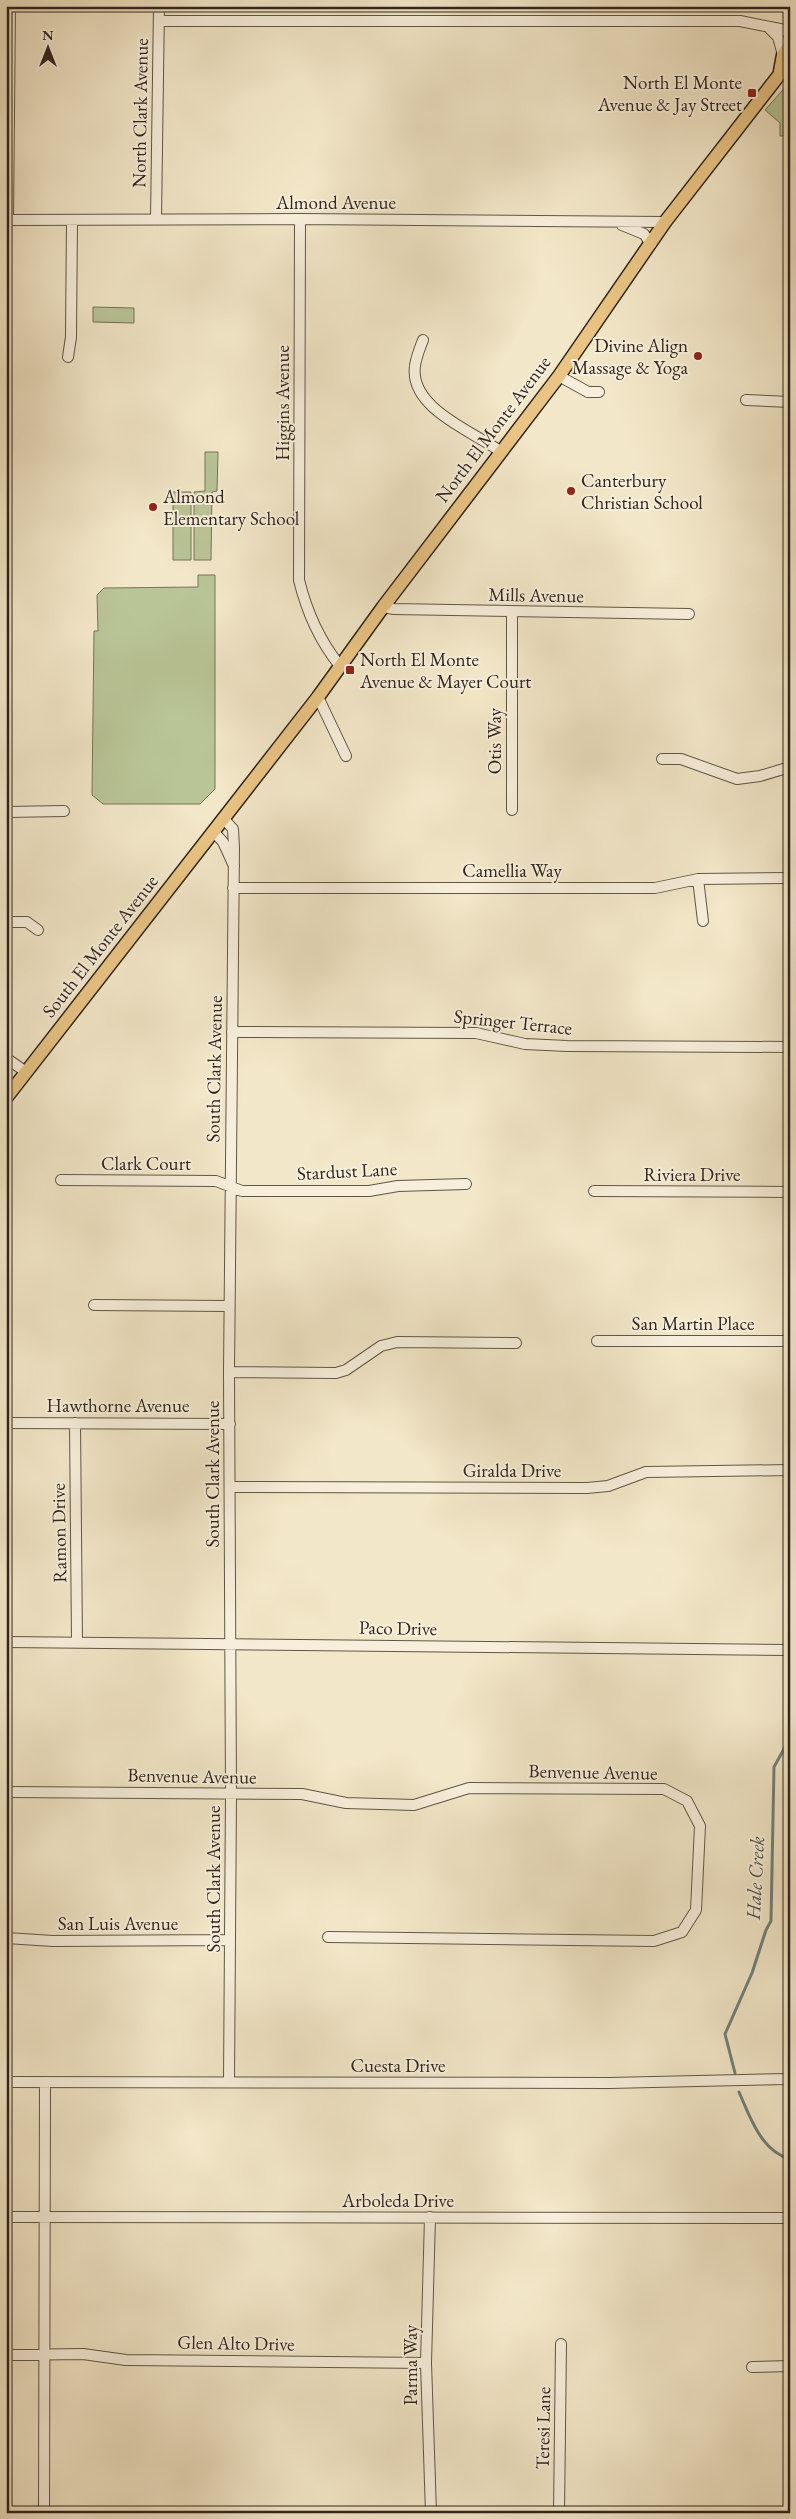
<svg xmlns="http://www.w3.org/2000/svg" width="796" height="2519" viewBox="0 0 796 2519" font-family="'EB Garamond',serif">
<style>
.green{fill:#b9c597;stroke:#74755a}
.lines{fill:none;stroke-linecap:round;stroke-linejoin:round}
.stream{stroke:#71817c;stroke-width:3}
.minor-casing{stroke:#605648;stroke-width:12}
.major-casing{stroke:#30251d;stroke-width:15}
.minor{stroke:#f7efdb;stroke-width:10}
.major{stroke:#e9c484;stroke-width:12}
.poi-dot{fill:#8f2418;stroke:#f7efdb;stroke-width:2}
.labels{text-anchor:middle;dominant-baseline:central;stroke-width:4;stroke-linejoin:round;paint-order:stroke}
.poi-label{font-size:19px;fill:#30251d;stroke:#f7efdb;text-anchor:start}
.street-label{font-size:19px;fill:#30251d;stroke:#f7efdb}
.water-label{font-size:20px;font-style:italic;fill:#50534d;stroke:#f7efdb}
</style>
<rect width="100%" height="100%" fill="#f2e7c8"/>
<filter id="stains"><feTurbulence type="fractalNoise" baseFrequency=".004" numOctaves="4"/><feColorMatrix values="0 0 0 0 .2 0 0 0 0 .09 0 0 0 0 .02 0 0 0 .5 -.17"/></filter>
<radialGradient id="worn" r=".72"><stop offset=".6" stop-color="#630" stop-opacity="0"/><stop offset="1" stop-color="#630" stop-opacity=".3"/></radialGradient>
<path class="green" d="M790,82V136H780V123L765,110Z
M93,307L134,308V323L93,322Z
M205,452H218L217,491L212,492L211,560H194V492L205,491Z
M173,492H191V560H173Z
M198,575H215V789L200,804H103L92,795L94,631H98L97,595L104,588L198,587Z"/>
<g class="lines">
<path class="stream" d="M735,2073L725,2034L752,1973L766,1930L771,1921L774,1767L790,1738
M739,2092C750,2117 761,2151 790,2159"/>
<defs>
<path id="minor" d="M159,21H740L790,31
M768,27L778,37L783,55
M156,219L159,6
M300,219L299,580C307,613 319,640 340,666
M6,220L300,219L665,222
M8,220L10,6
M622,225L644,234L651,244
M423,340C420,348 416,357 415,366C409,408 472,431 500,451
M68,357L71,337L72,220
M559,376L588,392H599
M746,400L790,402
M383,607L394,609L689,614
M512,612V810
M318,697L346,756
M662,759H681L737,779L760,776L790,767
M6,812L64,811
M223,818L233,829L234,848L229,1372L231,1794L229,2082
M213,831L223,842L234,866
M698,879L703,921
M233,888H655L698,879L790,878
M6,922H27L38,930
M232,1032L476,1033L525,1044L567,1046L790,1047
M6,1058L26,1072
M61,1180L216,1181L242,1191H369L398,1186L466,1184
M594,1191L790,1192
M94,1305L229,1306
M597,1341H790
M229,1372L336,1373L346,1370L381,1346L397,1342L516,1343
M6,1423L230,1424
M75,1423L77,1642
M231,1487L587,1488L608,1486L646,1472L790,1470
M6,1642L790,1650
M6,1792L302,1794L346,1803L414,1805L469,1788L664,1789L687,1801L700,1826L696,1910L682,1932L654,1941L328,1937
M6,1938L53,1941L230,1940
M6,2082L609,2083L790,2079
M6,2217L790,2218
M430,2217L426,2363L431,2513
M6,2355L83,2354L126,2360L426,2363
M752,2367L790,2366
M44,2513L45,2082
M559,2513L561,2344"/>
<path id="major" d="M780,71L783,55L790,45
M6,1098L318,697L383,607L559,376L665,222L790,61"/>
</defs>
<use href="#minor" class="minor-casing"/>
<use href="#major" class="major-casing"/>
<use href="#minor" class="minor"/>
<use href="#major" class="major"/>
</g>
<g class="poi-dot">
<rect x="747" y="88" width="10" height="10" rx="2.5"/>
<circle cx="698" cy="356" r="5"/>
<circle cx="571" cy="491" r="5"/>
<circle cx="153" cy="507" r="5"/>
<rect x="345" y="665" width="10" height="10" rx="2.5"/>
</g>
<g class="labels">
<g class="poi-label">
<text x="742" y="82" text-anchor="end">North El Monte<tspan x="742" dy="22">Avenue &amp; Jay Street</tspan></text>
<text x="688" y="345" text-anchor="end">Divine Align<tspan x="688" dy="22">Massage &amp; Yoga</tspan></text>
<text x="581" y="480">Canterbury<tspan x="581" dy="22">Christian School</tspan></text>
<text x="163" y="496">Almond<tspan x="163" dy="22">Elementary School</tspan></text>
<text x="360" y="659">North El Monte<tspan x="360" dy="22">Avenue &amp; Mayer Court</tspan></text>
</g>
<g class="street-label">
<text transform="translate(140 113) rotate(-89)">North Clark Avenue</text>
<text x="336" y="202">Almond Avenue</text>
<text transform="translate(282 403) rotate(-90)">Higgins Avenue</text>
<text transform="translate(493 429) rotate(-53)">North El Monte Avenue</text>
<text transform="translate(536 595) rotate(1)">Mills Avenue</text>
<text transform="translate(494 741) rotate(-90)">Otis Way</text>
<text x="512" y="870">Camellia Way</text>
<text transform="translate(100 946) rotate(-52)">South El Monte Avenue</text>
<text transform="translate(513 1022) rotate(6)">Springer Terrace</text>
<text transform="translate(214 1069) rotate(-89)">South Clark Avenue</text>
<text x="146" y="1163">Clark Court</text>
<text transform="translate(347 1171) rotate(-3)">Stardust Lane</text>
<text x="692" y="1174">Riviera Drive</text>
<text x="693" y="1323">San Martin Place</text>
<text x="118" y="1405">Hawthorne Avenue</text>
<text x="512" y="1470">Giralda Drive</text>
<text transform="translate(212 1474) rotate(-90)">South Clark Avenue</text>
<text transform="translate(59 1533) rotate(-91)">Ramon Drive</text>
<text transform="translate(398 1628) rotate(1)">Paco Drive</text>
<text transform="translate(593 1772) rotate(1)">Benvenue Avenue</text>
<text transform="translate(192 1776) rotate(1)">Benvenue Avenue</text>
<text transform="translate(213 1879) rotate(-90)">South Clark Avenue</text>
<text x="118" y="1923">San Luis Avenue</text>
<text x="398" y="2065">Cuesta Drive</text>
<text x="398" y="2200">Arboleda Drive</text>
<text transform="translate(236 2343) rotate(1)">Glen Alto Drive</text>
<text transform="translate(410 2365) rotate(-90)">Parma Way</text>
<text transform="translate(543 2428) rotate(-89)">Teresi Lane</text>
</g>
<g class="water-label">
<text transform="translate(755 1878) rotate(-87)">Hale Creek</text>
</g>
</g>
<rect width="796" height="2519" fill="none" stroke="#f2e7c8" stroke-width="25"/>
<rect x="8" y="8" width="781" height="2504" fill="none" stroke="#30251d" stroke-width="2.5"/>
<rect x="12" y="12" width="771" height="2494" fill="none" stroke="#30251d"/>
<g transform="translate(48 48)" stroke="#f7efdb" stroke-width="4" paint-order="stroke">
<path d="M0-4L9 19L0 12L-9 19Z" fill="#30251d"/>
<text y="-8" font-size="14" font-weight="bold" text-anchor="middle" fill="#30251d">N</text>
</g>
<rect width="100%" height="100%" filter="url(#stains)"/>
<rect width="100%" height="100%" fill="url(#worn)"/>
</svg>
